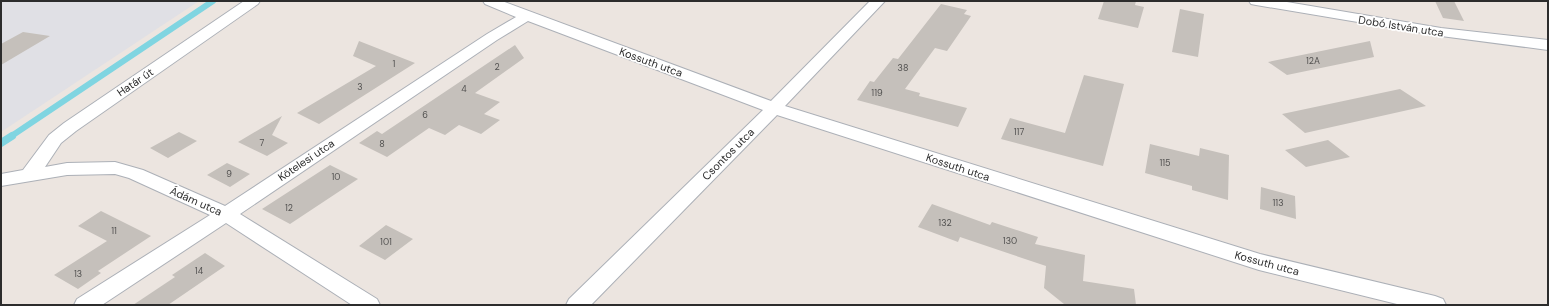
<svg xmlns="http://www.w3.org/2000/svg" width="1549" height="306" viewBox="0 0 1549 306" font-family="'DM Sans',sans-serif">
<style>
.industrial{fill:#e0e0e5}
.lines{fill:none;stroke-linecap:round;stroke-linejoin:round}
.stream-far1{stroke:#80d5e1;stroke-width:6}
.stream{stroke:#80d5e1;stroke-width:8}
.building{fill:#c5c0bb}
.street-casing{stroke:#acb0b7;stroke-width:2}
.street{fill:#fff;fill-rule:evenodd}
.labels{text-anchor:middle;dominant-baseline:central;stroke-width:3.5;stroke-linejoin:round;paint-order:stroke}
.number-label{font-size:9px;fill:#525150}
.street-label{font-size:11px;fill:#2c2c2c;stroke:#fff}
</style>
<rect width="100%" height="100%" fill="#ece5e0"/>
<path class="industrial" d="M1,1H199L1,132Z"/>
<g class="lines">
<path class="stream-far1" d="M10,137L213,1"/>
<path class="stream" d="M1,143L12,136"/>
</g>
<path class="building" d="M1104,1H1136L1135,5L1144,7L1138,28L1098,19Z
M1435,1H1454L1464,21L1443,18Z
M941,4L967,10L964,14L971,16L947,51L935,48L905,89L920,93L919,96L967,108L958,127L857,100L870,81L874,82L893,58L898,59Z
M1180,9L1204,14L1198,57L1172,52Z
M23,32L50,36L1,65V44Z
M359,41L415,63L319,124L297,113L376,66L353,56Z
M1370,41L1374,57L1287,75L1268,62Z
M515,45L524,58L475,93L500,102L484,114L500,120L481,134L459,125L445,135L429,128L387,157L359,143L377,131L382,134Z
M1084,75L1124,84L1103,166L1001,139L1010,118L1065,133Z
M1400,89L1426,106L1305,133L1282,114Z
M282,116L272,135L288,143L267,156L238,142Z
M179,132L197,141L168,158L150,148Z
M1328,140L1350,157L1306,167L1285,150Z
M1150,144L1199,156L1200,148L1229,155L1228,200L1192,190V186L1145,173Z
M227,163L250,174L230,187L207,175Z
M330,165L358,179L290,224L262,209Z
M1261,187L1295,196L1296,219L1260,209Z
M932,204L990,225L992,222L1038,237L1035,244L1085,255L1083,281L1134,289L1136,305L1064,304L1044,288L1046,266L960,237L958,242L918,227Z
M101,211L151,236L98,271L101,273L78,289L54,275L107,241L78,226Z
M386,225L413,239L385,260L359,246Z
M205,253L225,266L168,305H133L175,277L172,275Z"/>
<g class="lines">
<defs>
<path id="street" d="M244,1H260L258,4L76,131L61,143L45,167L67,163L115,162L143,170L225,206L487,34L516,17L485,4L483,1H502L771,101L870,1H885L785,106L1260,254L1435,296L1443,299L1446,305H1401L1259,270L777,115L591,305H566L569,299L763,110L528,21L497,40L240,214L377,299L380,305H352L226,223L102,305H74L77,299L210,215L129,178L115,174L67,175L1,186V174L23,170L49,135L64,123Z
M1249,1H1281L1441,28L1548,40V50L1441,36L1256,5L1251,4Z"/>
</defs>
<use href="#street" class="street-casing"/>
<use href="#street" class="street"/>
</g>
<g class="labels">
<g class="number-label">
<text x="1313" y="61">12A</text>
<text x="394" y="64">1</text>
<text x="497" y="67">2</text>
<text x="903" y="68">38</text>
<text x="360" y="87">3</text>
<text x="464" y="89">4</text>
<text x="877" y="93">119</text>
<text x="425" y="115">6</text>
<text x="1019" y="132">117</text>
<text x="262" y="143">7</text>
<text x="382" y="144">8</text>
<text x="1165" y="163">115</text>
<text x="229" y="174">9</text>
<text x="336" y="177">10</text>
<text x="1278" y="203">113</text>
<text x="289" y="208">12</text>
<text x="945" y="223">132</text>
<text x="114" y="231">11</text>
<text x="1010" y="241">130</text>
<text x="386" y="242">101</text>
<text x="199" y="271">14</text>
<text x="78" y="274">13</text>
</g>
<g class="street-label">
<text transform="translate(1401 26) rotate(9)">Dobó István utca</text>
<text transform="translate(651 62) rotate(20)">Kossuth utca</text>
<text transform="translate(135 82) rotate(-34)">Határ út</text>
<text transform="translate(728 154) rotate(-45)">Csontos utca</text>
<text transform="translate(306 160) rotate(-34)">Kötelesi utca</text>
<text transform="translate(958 167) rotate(18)">Kossuth utca</text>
<text transform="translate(196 201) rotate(24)">Ádám utca</text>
<text transform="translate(1267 263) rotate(15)">Kossuth utca</text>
</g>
</g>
<rect width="1549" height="306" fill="none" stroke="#2c2c2c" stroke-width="4"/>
</svg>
